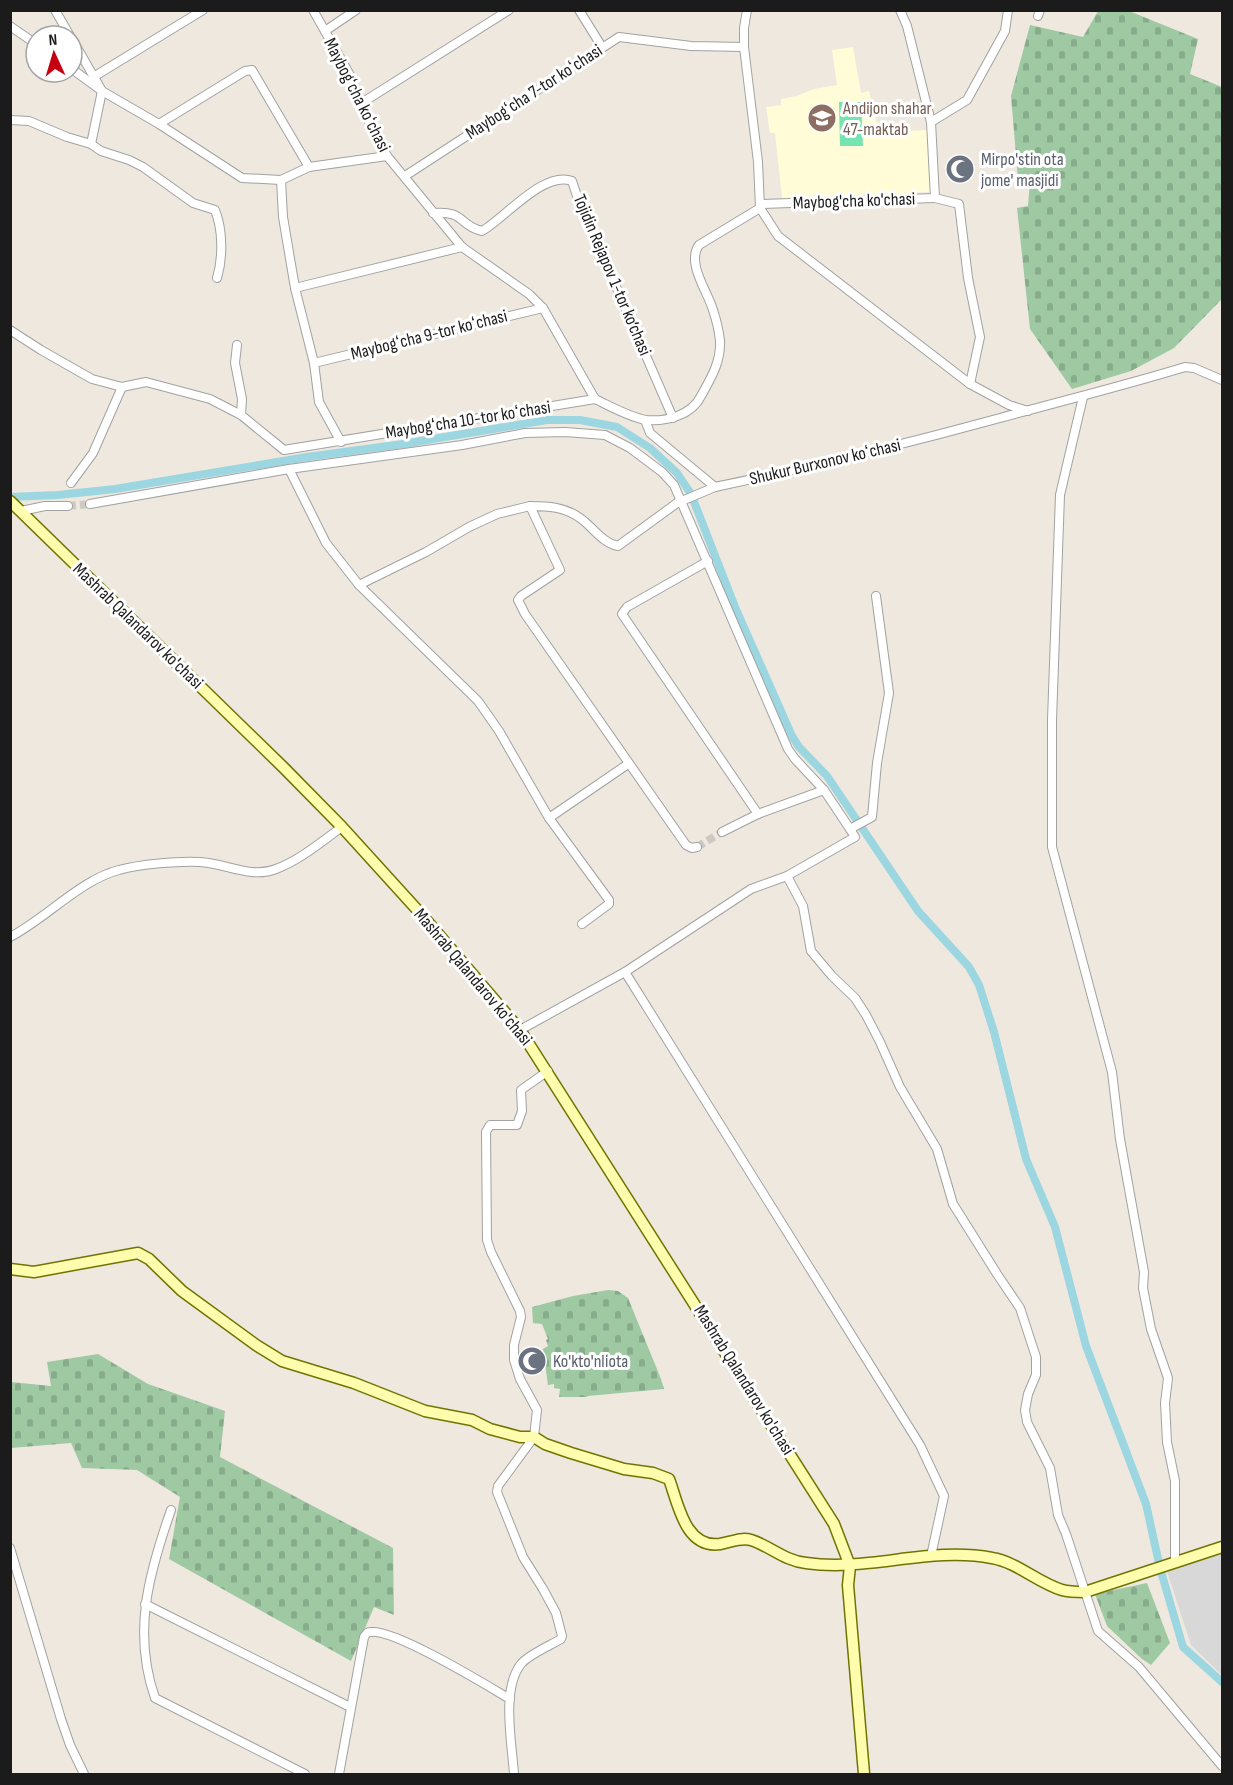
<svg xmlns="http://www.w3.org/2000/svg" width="1233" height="1785" font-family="'Sofia Sans Condensed',sans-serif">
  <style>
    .residential { fill: #d9d8d8 }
    .education { fill: #fffcd7 }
    .cemetery { fill: url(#cemetery-stones) }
    .pitch { fill: #76e4b1 }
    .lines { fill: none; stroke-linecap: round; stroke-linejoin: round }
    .canal { stroke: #9cd6e0; stroke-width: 8 }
    .street-tunnel { stroke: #cec9c2; stroke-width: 8; stroke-dasharray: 8 4; stroke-linecap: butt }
    .street-casing { stroke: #a2a2a2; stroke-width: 10 }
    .secondary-casing { stroke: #717400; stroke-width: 13 }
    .street { stroke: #fff; stroke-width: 8 }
    .secondary { stroke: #fefcad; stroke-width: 10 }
    .labels { text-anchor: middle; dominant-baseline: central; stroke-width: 6; stroke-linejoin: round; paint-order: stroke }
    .street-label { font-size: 18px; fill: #1b1b1b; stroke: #fff }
    .education-label { font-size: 18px; fill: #785e54; stroke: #fff; text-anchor: start }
    .worship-label { font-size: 18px; fill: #5b616d; stroke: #fff; text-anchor: start }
  </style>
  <defs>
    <pattern id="cemetery-stones" width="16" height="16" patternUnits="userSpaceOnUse" patternTransform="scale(1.5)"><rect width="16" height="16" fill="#9fc9a2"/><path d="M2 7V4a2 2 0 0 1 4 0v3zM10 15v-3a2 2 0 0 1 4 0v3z" fill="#88ac8b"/></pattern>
  </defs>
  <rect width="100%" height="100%" fill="#eee8df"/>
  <path class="residential" d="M1222 1543V1675L1191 1645 1164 1562Z"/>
  <path class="education" d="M853 47 861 93 869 91 879 132 928 130 931 192 782 198 775 133H770L766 107 781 105V99L797 96 814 89 837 85 832 50Z"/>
  <g class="cemetery">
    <path d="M1098 11H1129L1198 39 1190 74 1222 87V299L1174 348 1131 371 1072 389 1030 329 1017 208 1028 206 1030 181 1018 179 1011 96 1030 25 1083 37Z"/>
    <path d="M608 1290 618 1291 628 1298 661 1379 664 1389 588 1396 587 1397H559L560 1389 554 1388V1384L548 1385 543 1349 548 1346 546 1340 548 1339 542 1324 533 1323 532 1307 573 1296Z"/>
    <path d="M98 1354 148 1384 225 1411 220 1457 393 1548 394 1615 374 1607 351 1661 169 1559 180 1497 137 1470 82 1468 71 1443 11 1448V1382L51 1386 47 1362Z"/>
    <path d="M1147 1583 1170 1643 1151 1665 1142 1659 1107 1626 1095 1594Z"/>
  </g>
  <path class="pitch" d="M839 102H861L863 146H840Z"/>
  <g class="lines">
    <path class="canal" d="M10 497 58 495 115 489 307 457 403 444 547 420H580L617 427 650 448 677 473 691 494 735 607 792 736 799 747 827 776 918 911 969 967 979 985 994 1032 1026 1159 1055 1227 1086 1346 1146 1504 1160 1568 1183 1647 1222 1682"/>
    <g class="street-tunnel">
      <path d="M68 506 90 504"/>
      <path d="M697 847 722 832"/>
    </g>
    <g class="street-casing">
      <g id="street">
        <path d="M55 10 70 36"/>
        <path d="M313 10 351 77 360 104 387 156 462 247 529 294 543 308 595 399"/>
        <path d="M579 10 602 47"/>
        <path d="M747 10 744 28V47L758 162 760 208 778 236 970 384 1009 405 1028 411"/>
        <path d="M1038 16 1040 10"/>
        <path d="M10 26 36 44"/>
        <path d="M325 31 356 10"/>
        <path d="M72 69 102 91 159 124 242 178 281 180 309 167 387 156"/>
        <path d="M95 76 203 10"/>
        <path d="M360 104 509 10"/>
        <path d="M10 120 29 121 67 137 91 144 102 91 72 39"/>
        <path d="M931 122 967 100 1005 31 1008 10"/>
        <path d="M159 124 245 71 252 70 309 167"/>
        <path d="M91 144 101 151 129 160 143 167 193 203 215 210C223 230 223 258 217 278"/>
        <path d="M405 176 619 37 691 46 744 47"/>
        <path d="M281 180 283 217 295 288 314 363 319 402 341 442"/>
        <path d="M935 198 959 204 968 278 980 337 970 384"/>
        <path d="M760 204 935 198 931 122 907 26 900 10"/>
        <path d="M433 213C465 210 459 226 482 231 505 218 544 170 572 181L578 199 673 418"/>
        <path d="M295 288 462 247"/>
        <path d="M10 330 41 350 92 379 122 387 146 382 210 399 241 415 284 450 595 399"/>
        <path d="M237 345 235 363 242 399 241 415"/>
        <path d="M314 363 543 308"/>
        <path d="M1083 397 1060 495 1052 720V847L1112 1072 1120 1139 1144 1272 1143 1288 1151 1329 1168 1378 1165 1403 1167 1442 1175 1481V1562"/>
        <path d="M595 399C610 406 629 417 646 420 666 422 692 415 701 396 711 378 721 362 720 341 719 331 716 319 713 310 708 292 686 263 699 245L760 208"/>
        <path d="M645 420 650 433 715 487C811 467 905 444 1000 418 1061 401 1123 386 1185 367L1194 368 1222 380"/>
        <path d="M289 469 326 543 359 585 478 701 499 731 549 818 609 900V904L582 924"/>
        <path d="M71 483 93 453 122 387"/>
        <path d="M90 504 289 469 462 445 525 433 565 432 605 435 630 448 662 472 674 485 788 749 795 759 824 790 850 829 872 817 877 763 889 693 876 596"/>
        <path d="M21 511 45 506H68"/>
        <path d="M708 561 627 607 622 614 758 814"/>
        <path d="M359 585 426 552 469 527 497 514 530 506"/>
        <path d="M549 818 628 764"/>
        <path d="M722 832 758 814 824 790"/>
        <path d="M697 847 692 848 686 845 525 614 518 600 521 596 560 570 530 506C548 506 565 507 580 518 592 526 602 543 618 546L677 503 715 487"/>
        <path d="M787 876 803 906 811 951 832 976 855 998 866 1015 880 1042 900 1087 937 1149 953 1204 997 1274 1020 1308 1036 1357V1375L1028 1394 1025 1410 1027 1422 1050 1468 1058 1515 1066 1534 1098 1631 1139 1667 1222 1766"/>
        <path d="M10 937C45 919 82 879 119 870 140 864 178 861 200 862 225 863 251 879 276 869 300 860 321 842 342 827"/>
        <path d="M625 972 920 1445 944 1496 931 1556"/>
        <path d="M520 1030 625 972 751 889 787 876 855 837 850 829"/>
        <path d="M171 1510C149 1573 132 1632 155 1698L305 1774"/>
        <path d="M10 1548 61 1719 70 1745 84 1774"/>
        <path d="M145 1604 350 1707"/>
        <path d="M339 1774 364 1637C367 1633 367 1632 371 1632 395 1629 486 1685 510 1699"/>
        <path d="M514 1774C512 1744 501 1689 521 1664 528 1655 551 1645 561 1639L562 1636 556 1613 543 1589 523 1557 497 1492 498 1486 534 1437 537 1410 520 1379 514 1360V1345L521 1317 520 1311 491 1252 487 1240 486 1132 490 1125H517L522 1111 521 1090 548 1071"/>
      </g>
    </g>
    <g class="secondary-casing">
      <g id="secondary">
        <path d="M10 501 284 768 342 827 421 914 520 1030 834 1524 850 1566 848 1585 864 1774"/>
        <path d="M10 1269 34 1272 138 1253 149 1259 182 1291 256 1345 282 1361 354 1383 425 1411 472 1420 490 1429 520 1437H534L545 1444 571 1453 624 1469 653 1473 669 1479C678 1503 685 1549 720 1544 731 1542 741 1537 751 1540 770 1546 785 1561 806 1563 868 1572 930 1546 992 1558 1017 1562 1038 1583 1062 1590 1069 1592 1078 1592 1085 1592L1222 1547"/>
      </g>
    </g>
    <use href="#street" class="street"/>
    <use href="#secondary" class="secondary"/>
  </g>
  <defs>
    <g id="school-disc" transform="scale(1.5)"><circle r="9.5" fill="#8d6e63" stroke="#fff"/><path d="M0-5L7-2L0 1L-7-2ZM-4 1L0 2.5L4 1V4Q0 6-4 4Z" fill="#fff"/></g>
    <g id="mosque-disc" transform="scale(1.5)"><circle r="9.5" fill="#6b7280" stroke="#fff"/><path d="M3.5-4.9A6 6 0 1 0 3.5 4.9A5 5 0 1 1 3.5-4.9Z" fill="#fff"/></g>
  </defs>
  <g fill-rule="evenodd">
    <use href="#school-disc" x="822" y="118"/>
    <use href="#mosque-disc" x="960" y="169"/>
    <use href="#mosque-disc" x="532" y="1361"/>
  </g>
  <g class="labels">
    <g class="street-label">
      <text transform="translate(534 92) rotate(-33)">Maybogʻcha 7-tor koʻchasi</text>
      <text transform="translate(357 95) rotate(63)">Maybogʻcha koʻchasi</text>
      <text transform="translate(854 201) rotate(-2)">Maybog'cha ko'chasi</text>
      <text transform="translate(612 275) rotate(67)">Tojidin Rejapov 1-tor ko‘chasi</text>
      <text transform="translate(429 335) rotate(-14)">Maybogʻcha 9-tor koʻchasi</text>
      <text transform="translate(468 420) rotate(-9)">Maybogʻcha 10-tor koʻchasi</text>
      <text transform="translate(825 462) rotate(-13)">Shukur Burxonov koʻchasi</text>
      <text transform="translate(138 626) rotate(44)">Mashrab Qalandarov ko'chasi</text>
      <text transform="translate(473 977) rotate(50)">Mashrab Qalandarov ko'chasi</text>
      <text transform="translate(744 1380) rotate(58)">Mashrab Qalandarov ko'chasi</text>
    </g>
    <g class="education-label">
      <text x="843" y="108">Andijon shahar<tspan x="843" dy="21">47-maktab</tspan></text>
    </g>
    <g class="worship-label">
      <text x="981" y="159">Mirpo'stin ota<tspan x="981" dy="21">jome' masjidi</tspan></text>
      <text x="553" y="1361">Ko'kto'nliota</text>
    </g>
  </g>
  <rect width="1233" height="1785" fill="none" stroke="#1b1b1b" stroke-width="24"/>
  <g transform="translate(54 54) rotate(356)"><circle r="28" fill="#ffffff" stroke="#a4a4a4" stroke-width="1.5"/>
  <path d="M0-4.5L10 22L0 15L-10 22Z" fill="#c60010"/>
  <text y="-9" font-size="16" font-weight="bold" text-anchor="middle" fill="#1b1b1b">N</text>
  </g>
</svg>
